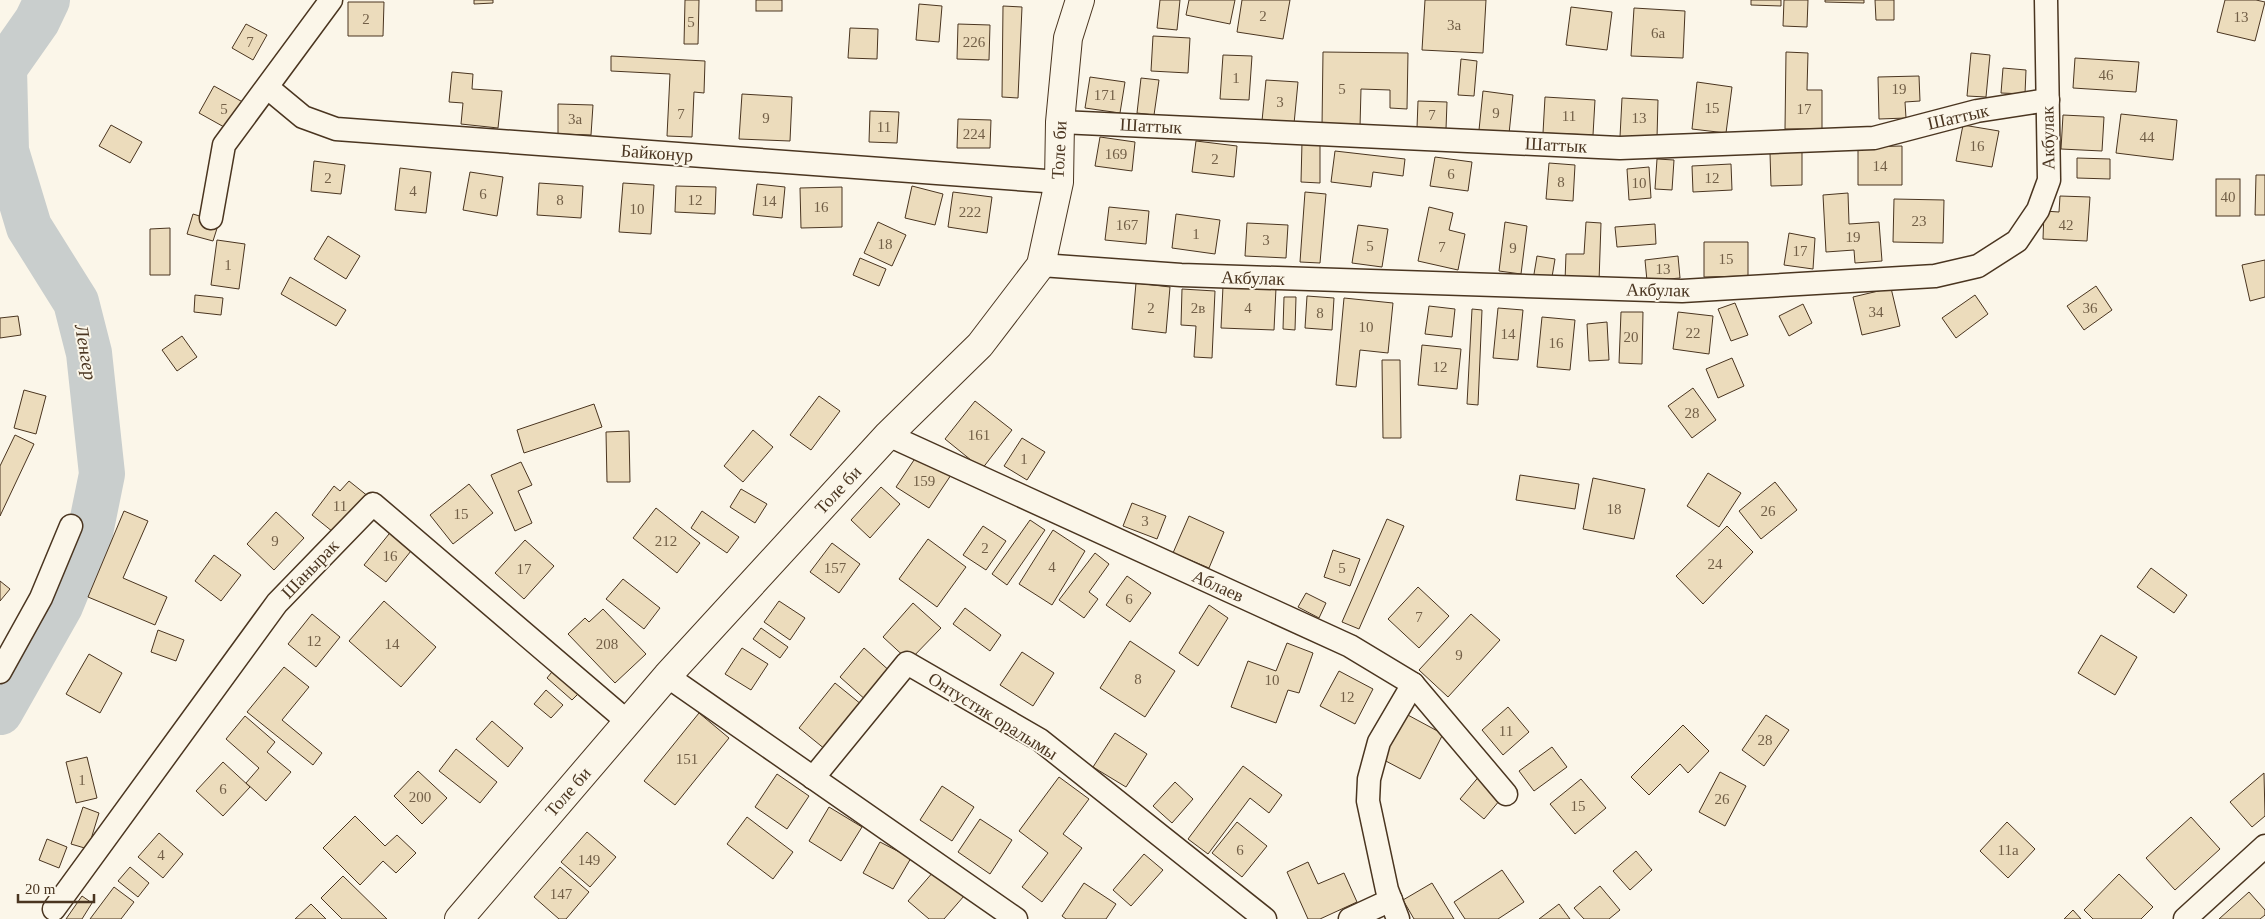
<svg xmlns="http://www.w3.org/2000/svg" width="2265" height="919" font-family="Georgia,serif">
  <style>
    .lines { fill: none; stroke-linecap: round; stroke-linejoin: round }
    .river { stroke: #c9cecd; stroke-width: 46 }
    .building { fill: #ecdcbc; stroke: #4a3520 }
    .minor-casing { stroke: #4a3520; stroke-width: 25 }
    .secondary-casing { stroke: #4a3520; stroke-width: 30 }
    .minor { stroke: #fbf6e9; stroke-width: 22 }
    .secondary { stroke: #fbf6e9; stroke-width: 28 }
    .labels { text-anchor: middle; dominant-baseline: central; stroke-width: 4; stroke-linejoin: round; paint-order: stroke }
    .number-label { font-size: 15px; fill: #725f47 }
    .street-label { font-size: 18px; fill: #4a3520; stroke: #fbf6e9 }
    .water-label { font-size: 19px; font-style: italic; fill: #4a3520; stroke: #fbf6e9 }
  </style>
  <rect width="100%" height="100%" fill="#fbf6e9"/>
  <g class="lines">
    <path class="river" d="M0 712 60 606 90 533 102 474 89 353 76 302 29 227 6 151 4 68 37 21 47 0"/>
  </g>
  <g class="building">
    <path d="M474 0H493V3L474 4Z"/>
    <path d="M685 0H699L698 44H684Z"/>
    <rect x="756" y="0" width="26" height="11"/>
    <path d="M1160 0H1180L1177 30 1157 28Z"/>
    <path d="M1189 0H1235L1230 24 1186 15Z"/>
    <path d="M1242 0H1290L1283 39 1237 32Z"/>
    <path d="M1425 0H1486L1483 53 1422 50Z"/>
    <path d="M1751 0H1781V6L1751 5Z"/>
    <path d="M1784 0H1808L1807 27 1783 26Z"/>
    <path d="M1825 0H1864V3L1825 2Z"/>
    <path d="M1875 0H1894V20H1876Z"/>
    <path d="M2225 0H2256L2265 2 2255 41 2217 32Z"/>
    <path d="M348 2H384L383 36H348Z"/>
    <path d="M919 4 942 6 939 42 916 40Z"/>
    <path d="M1003 6 1022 7 1018 98 1002 97Z"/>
    <path d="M1571 7 1612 12 1607 50 1566 45Z"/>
    <path d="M1634 8 1685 11 1683 58 1631 56Z"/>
    <path d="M246 24 267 35 253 60 232 48Z"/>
    <path d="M958 24 990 25 989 60 957 59Z"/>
    <path d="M850 28 878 29 877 59 848 58Z"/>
    <path d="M1153 36 1190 38 1188 73 1151 71Z"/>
    <path d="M1323 52 1408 53 1407 109 1390 108V90L1361 89 1360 127 1322 126Z"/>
    <path d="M1786 52 1808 53 1807 90H1822V129H1785Z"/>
    <path d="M1971 53 1990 55 1986 97 1967 96Z"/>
    <path d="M1223 55 1252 56 1249 100 1220 99Z"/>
    <path d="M611 56 705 61 704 93 694 92 692 137 667 136 670 74 611 71Z"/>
    <path d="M2075 58 2139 62 2136 92 2073 88Z"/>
    <path d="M1461 59 1477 61 1474 96 1458 95Z"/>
    <path d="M2003 68 2026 70 2025 94 2001 93Z"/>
    <path d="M452 72 473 74 472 89 502 91 498 128 461 124 463 103 449 102Z"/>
    <path d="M1919 76 1920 101 1905 102 1906 118 1879 119 1878 77Z"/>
    <path d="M1090 77 1125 82 1120 113 1085 108Z"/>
    <path d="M1141 78 1159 80 1154 115 1137 113Z"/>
    <path d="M1266 80 1298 82 1294 124 1262 121Z"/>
    <path d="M1697 82 1732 87 1726 133 1692 129Z"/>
    <path d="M214 86 248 105 233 132 199 113Z"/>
    <path d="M1483 91 1513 95 1509 134 1479 130Z"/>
    <path d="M742 94 792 97 790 141 739 139Z"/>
    <path d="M1545 97 1595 100 1593 135 1543 133Z"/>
    <path d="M1622 98 1658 100 1657 138 1620 137Z"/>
    <path d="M1418 101 1447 102 1446 129 1417 128Z"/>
    <path d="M558 104 593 105 591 135 558 134Z"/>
    <path d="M870 111 899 112 897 143 869 142Z"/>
    <path d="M2121 114 2177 120 2173 160 2116 153Z"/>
    <path d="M2063 115 2104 117 2102 151 2061 149Z"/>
    <path d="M958 119 991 120 990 148H957Z"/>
    <path d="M111 125 142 142 130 163 99 146Z"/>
    <path d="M1963 125 1999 131 1992 167 1956 161Z"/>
    <path d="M1100 137 1135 142 1132 171 1095 166Z"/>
    <path d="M1196 141 1237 146 1234 177 1192 172Z"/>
    <path d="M1302 142 1320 143V183L1301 182Z"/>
    <path d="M1902 146V185H1858V147Z"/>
    <path d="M1335 151 1405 159 1403 176 1373 172 1371 187 1331 182Z"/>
    <path d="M1802 152V185L1771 186 1770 153Z"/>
    <path d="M1435 157 1472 162 1468 191 1430 186Z"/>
    <path d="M2077 158 2110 159V179L2077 178Z"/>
    <path d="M1657 159 1674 160 1672 190 1655 189Z"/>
    <path d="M314 161 345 165 341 194 311 191Z"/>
    <path d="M1549 163 1575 165 1573 201 1546 199Z"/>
    <path d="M1731 164 1732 190 1693 192 1692 166Z"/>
    <path d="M1649 167 1651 198 1629 200 1627 169Z"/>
    <path d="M400 168 431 172 426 213 395 210Z"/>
    <path d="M470 172 503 177 497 216 463 210Z"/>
    <path d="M2256 175H2265V215H2255Z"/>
    <rect x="2216" y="179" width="24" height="37"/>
    <path d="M539 183 583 186 581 218 537 215Z"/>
    <path d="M623 183 654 185 651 234 619 232Z"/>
    <path d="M757 184 785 187 782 218 753 215Z"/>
    <path d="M676 186 716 187 715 214 675 212Z"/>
    <path d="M912 186 943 194 935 225 905 218Z"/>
    <path d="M842 187V227L801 228 800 188Z"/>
    <path d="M953 192 992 197 987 233 948 227Z"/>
    <path d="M1305 192 1326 194 1320 263 1300 262Z"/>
    <path d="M1848 193 1849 224 1879 222 1882 261 1855 263 1854 250 1826 252 1823 195Z"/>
    <path d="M2060 196 2090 197 2087 241 2043 239 2044 211 2059 212Z"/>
    <path d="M1894 199 1944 200 1943 243 1893 242Z"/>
    <path d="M1109 207 1149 211 1146 244 1105 240Z"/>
    <path d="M1429 207 1453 213 1449 230 1465 234 1458 270 1418 261Z"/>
    <path d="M193 214 219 222 213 241 187 234Z"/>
    <path d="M1176 214 1220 220 1215 254 1172 248Z"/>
    <path d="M878 222 906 235 892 266 864 253Z"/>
    <path d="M1505 222 1527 226 1521 274 1499 271Z"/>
    <path d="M1586 222 1601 223 1599 282 1565 281 1566 254H1584Z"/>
    <path d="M1247 223 1288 225 1286 258 1245 256Z"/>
    <path d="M1655 224 1656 244 1617 247 1615 227Z"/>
    <path d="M1358 225 1388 229 1382 267 1352 263Z"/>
    <path d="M170 228V275H150V229Z"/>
    <path d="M1789 233 1815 238 1813 269 1784 265Z"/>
    <path d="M328 236 360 256 346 279 314 259Z"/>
    <path d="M217 240 245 244 239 289 211 285Z"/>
    <path d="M1704 242H1748V276L1704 277Z"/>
    <path d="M1537 256 1555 259 1551 283 1533 280Z"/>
    <path d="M1678 256 1680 278 1647 281 1645 260Z"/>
    <path d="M860 258 886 269 879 286 853 275Z"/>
    <path d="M2265 260V297L2250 301 2242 265Z"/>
    <path d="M290 277 346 310 336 326 281 294Z"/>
    <path d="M1136 283 1170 287 1166 333 1132 329Z"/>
    <path d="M1223 286 1276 288 1274 330 1221 328Z"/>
    <path d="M2096 286 2112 310 2084 330 2067 306Z"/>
    <path d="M1891 288 1900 326 1862 335 1853 297Z"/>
    <path d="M1182 289 1215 291 1212 358 1194 357 1196 326 1181 325Z"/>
    <path d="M195 295 223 298 221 315 194 312Z"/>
    <path d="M1975 295 1988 314 1956 338 1942 318Z"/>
    <path d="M1307 296 1334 298 1332 330 1305 328Z"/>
    <path d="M1284 297H1296L1295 330 1283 329Z"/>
    <path d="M1344 298 1393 303 1388 353 1360 350 1356 387 1336 385Z"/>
    <path d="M1735 303 1748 335 1731 341 1718 309Z"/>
    <path d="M1803 304 1812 323 1789 336 1779 316Z"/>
    <path d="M1429 306 1455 309 1452 337 1425 334Z"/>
    <path d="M1498 308 1523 310 1518 360 1493 358Z"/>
    <path d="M1472 309 1482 310 1478 405 1467 404Z"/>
    <path d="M1621 312H1643L1642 364 1619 363Z"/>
    <path d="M1678 312 1713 316 1709 354 1673 349Z"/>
    <path d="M18 316 21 335 0 338V318Z"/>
    <path d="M1542 317 1575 320 1570 370 1537 367Z"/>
    <path d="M1607 322 1609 360 1589 361 1587 324Z"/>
    <path d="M182 336 197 357 177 371 162 350Z"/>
    <path d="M1422 345 1461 349 1457 389 1418 385Z"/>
    <path d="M1732 358 1744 386 1718 398 1706 369Z"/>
    <path d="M1382 360H1400L1401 438H1383Z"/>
    <path d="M1693 388 1716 420 1692 438 1668 406Z"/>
    <path d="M24 390 46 396 36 434 14 428Z"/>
    <path d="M819 396 840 411 811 450 790 435Z"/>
    <path d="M975 401 1012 430 982 469 945 439Z"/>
    <path d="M594 404 602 427 524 453 517 430Z"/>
    <path d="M753 430 773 447 743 482 724 466Z"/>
    <path d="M629 431 630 482H607L606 432Z"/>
    <path d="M15 435 34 444 0 516V466Z"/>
    <path d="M1022 438 1045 452 1027 480 1004 466Z"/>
    <path d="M918 454 951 475 929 508 896 487Z"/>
    <path d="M521 462 532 485 518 491 532 523 515 531 491 475Z"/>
    <path d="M1708 473 1741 493 1719 527 1687 506Z"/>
    <path d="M1520 475 1579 484 1575 509 1516 500Z"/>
    <path d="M1593 478 1645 489 1634 539 1583 529Z"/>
    <path d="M349 481 369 497 338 536 312 515 334 486 340 491Z"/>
    <path d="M1775 482 1797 510 1761 539 1739 511Z"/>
    <path d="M469 484 493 513 453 544 430 515Z"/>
    <path d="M881 487 900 504 870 538 851 520Z"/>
    <path d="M741 489 767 504 755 523 730 507Z"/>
    <path d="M1132 503 1166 516 1157 539 1123 526Z"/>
    <path d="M656 508 700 543 677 573 633 538Z"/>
    <path d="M124 511 148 521 123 578 167 597 155 625 88 597Z"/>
    <path d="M702 511 739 537 727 553 691 528Z"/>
    <path d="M276 512 304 538 274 570 247 544Z"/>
    <path d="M1189 516 1224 532 1209 568 1173 553Z"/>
    <path d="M1387 519 1404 526 1359 629 1342 622Z"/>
    <path d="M1030 520 1045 530 1007 585 992 574Z"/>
    <path d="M983 526 1006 541 986 570 963 555Z"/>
    <path d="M1727 526 1753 552 1703 604 1676 576Z"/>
    <path d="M393 529 415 546 386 582 364 565Z"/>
    <path d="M1053 530 1085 551 1052 605 1019 584Z"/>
    <path d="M928 539 966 567 937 607 899 579Z"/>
    <path d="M525 540 554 566 524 599 495 573Z"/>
    <path d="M832 543 860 564 839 593 810 572Z"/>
    <path d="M1333 550 1360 559 1350 586 1324 577Z"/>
    <path d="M1095 553 1109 564 1089 592 1098 599 1084 618 1059 600Z"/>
    <path d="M214 555 241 575 221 601 195 581Z"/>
    <path d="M2151 568 2187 595 2174 613 2137 587Z"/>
    <path d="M1127 576 1151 593 1130 622 1106 605Z"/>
    <path d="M623 579 660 608 644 629 606 599Z"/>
    <path d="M0 581 10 589 0 601Z"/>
    <path d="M1418 587 1449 616 1419 648 1388 619Z"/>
    <path d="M1306 593 1326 603 1319 618 1298 607Z"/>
    <path d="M384 601 436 647 401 687 349 641Z"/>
    <path d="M779 601 805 618 790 640 764 622Z"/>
    <path d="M913 603 941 628 909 661 883 637Z"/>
    <path d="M1209 605 1228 618 1198 666 1179 653Z"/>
    <path d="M965 608 1001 635 990 651 953 624Z"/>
    <path d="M603 609 646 654 615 683 568 634 585 618 589 622Z"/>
    <path d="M312 614 340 637 316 667 288 644Z"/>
    <path d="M1471 614 1500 640 1448 697 1419 670Z"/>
    <path d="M761 628 788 647 780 658 753 639Z"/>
    <path d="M158 630 184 640 176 661 151 652Z"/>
    <path d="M2101 635 2137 657 2115 695 2078 673Z"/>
    <path d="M1130 641 1175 671 1145 717 1100 688Z"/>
    <path d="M1287 643 1313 653 1299 693 1288 690 1276 723 1231 707 1248 661 1276 671Z"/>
    <path d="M742 648 768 664 751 690 725 674Z"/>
    <path d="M864 648 892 673 867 701 840 677Z"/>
    <path d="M1022 652 1054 673 1033 706 1000 685Z"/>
    <path d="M89 654 122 673 100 713 66 694Z"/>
    <path d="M284 667 309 687 282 720 322 753 313 765 247 712Z"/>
    <path d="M556 667 582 690 572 700 547 678Z"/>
    <path d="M1339 671 1373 689 1355 724 1320 706Z"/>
    <path d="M835 683 867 709 831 754 799 728Z"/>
    <path d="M546 690 563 705 551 718 534 704Z"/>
    <path d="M1508 707 1529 732 1503 755 1482 730Z"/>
    <path d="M699 713 729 738 675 805 644 781Z"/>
    <path d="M1406 714 1443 734 1420 779 1382 759Z"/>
    <path d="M1766 715 1789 730 1764 766 1742 750Z"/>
    <path d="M245 716 275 742 267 752 291 772 266 801 246 783 259 768 226 739Z"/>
    <path d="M492 721 523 748 508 767 476 739Z"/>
    <path d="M1683 725 1709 751 1688 773 1680 764 1649 795 1631 777Z"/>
    <path d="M1115 733 1147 754 1126 787 1093 767Z"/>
    <path d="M1552 747 1567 767 1534 791 1519 771Z"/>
    <path d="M456 749 497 782 480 803 439 771Z"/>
    <path d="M87 757 97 798 76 803 66 762Z"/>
    <path d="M223 762 250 787 223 816 196 791Z"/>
    <path d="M1243 766 1282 795 1269 813 1250 798 1208 854 1188 839Z"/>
    <path d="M418 771 447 798 422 824 394 796Z"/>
    <path d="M1720 772 1746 786 1725 826 1699 812Z"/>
    <path d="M2264 773 2265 816 2252 827 2230 802Z"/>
    <path d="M777 774 809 796 787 829 755 807Z"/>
    <path d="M1481 774 1505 794 1484 819 1460 799Z"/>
    <path d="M1059 777 1089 799 1063 834 1082 848 1042 902 1022 887 1048 853 1019 831Z"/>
    <path d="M1581 779 1606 808 1575 834 1550 804Z"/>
    <path d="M1175 782 1193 799 1172 823 1153 806Z"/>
    <path d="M942 786 974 807 952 841 920 820Z"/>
    <path d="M83 807 99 813 88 849 71 844Z"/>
    <path d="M829 807 862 827 841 861 809 841Z"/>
    <path d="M355 816 385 846 397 835 416 853 396 873 383 861 360 885 323 848Z"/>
    <path d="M747 817 793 852 773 879 727 844Z"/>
    <path d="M2191 817 2220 849 2175 890 2146 858Z"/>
    <path d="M980 819 1012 840 990 874 958 852Z"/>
    <path d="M1237 822 1267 846 1242 877 1212 853Z"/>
    <path d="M2007 822 2035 849 2008 878 1980 851Z"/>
    <path d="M587 832 616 857 590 887 561 862Z"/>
    <path d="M159 833 183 854 163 878 138 857Z"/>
    <path d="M47 839 67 847 59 868 39 860Z"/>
    <path d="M880 842 911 858 893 889 863 873Z"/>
    <path d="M1636 851 1652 870 1630 890 1613 871Z"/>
    <path d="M1144 854 1163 870 1131 906 1113 890Z"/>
    <path d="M1308 862 1318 884 1344 873 1357 902 1320 919H1308L1287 872Z"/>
    <path d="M130 867 149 883 138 897 118 881Z"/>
    <path d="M560 867 589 892 566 919H559L534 897Z"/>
    <path d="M1502 870 1524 902 1498 919H1465L1454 902Z"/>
    <path d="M934 871 964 896 944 919H929L908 901Z"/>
    <path d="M2119 874 2153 907 2141 919H2093L2084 910Z"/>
    <path d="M343 876 387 919H342L321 898Z"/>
    <path d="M1084 883 1116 904 1106 919H1066L1062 916Z"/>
    <path d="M1432 883 1454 919H1414L1403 900Z"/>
    <path d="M1600 886 1620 910 1609 919H1584L1574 908Z"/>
    <path d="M114 887 134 902 121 919H90Z"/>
    <path d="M2249 892 2265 910V915L2260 919H2219Z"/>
    <path d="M82 896 92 903 82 919H66Z"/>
    <path d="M311 904 326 919H295Z"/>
    <path d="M1559 904 1570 919H1539Z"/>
    <path d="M2073 910 2081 919H2064Z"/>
  </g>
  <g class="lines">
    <g class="minor-casing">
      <g id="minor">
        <path d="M268 88 303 117 336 129 1059 182"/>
        <path d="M1060 122 1620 148 1874 138 1977 111 2048 100"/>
        <path d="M211 218 224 145 331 0"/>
        <path d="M1041 265 1181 275 1682 291 1935 276 1978 266 2017 241 2038 210 2049 180 2046 0"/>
        <path d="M888 435 1350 646 1413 684 1506 794"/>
        <path d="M0 672 41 598 71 526"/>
        <path d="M667 676 1016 919"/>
        <path d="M813 778 907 663 1040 740 1265 919"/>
        <path d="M54 909 277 603 373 504 628 722"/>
        <path d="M1350 919 1391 900"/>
        <path d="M1398 919 1387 890 1368 801 1369 779 1379 742 1413 684"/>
        <path d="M2185 919 2265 846"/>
      </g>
    </g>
    <g class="secondary-casing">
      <path id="secondary" d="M459 919 667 676 888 435 980 345 1041 265 1059 182 1060 122 1068 38 1080 0"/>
    </g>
    <use href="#minor" class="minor"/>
    <use href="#secondary" class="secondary"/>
  </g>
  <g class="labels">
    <g class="number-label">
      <text x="1263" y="16">2</text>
      <text x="2241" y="17">13</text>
      <text x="366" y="19">2</text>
      <text x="691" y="22">5</text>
      <text x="1454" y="25">3а</text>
      <text x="1658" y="33">6а</text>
      <text x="250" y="42">7</text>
      <text x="974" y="42">226</text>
      <text x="2106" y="75">46</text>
      <text x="1236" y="78">1</text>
      <text x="1342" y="89">5</text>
      <text x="1899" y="89">19</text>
      <text x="1105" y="95">171</text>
      <text x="1280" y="102">3</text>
      <text x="1712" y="108">15</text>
      <text x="224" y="109">5</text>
      <text x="1804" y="109">17</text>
      <text x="1496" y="113">9</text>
      <text x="681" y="114">7</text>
      <text x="1432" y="115">7</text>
      <text x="1569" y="116">11</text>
      <text x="766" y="118">9</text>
      <text x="1639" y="118">13</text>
      <text x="575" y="119">3а</text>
      <text x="884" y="127">11</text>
      <text x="974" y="134">224</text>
      <text x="2147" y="137">44</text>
      <text x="1977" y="146">16</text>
      <text x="1116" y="154">169</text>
      <text x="1215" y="159">2</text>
      <text x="1880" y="166">14</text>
      <text x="1451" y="174">6</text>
      <text x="328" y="178">2</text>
      <text x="1712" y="178">12</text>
      <text x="1561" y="182">8</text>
      <text x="1639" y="183">10</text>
      <text x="413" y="191">4</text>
      <text x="483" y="194">6</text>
      <text x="2228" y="197">40</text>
      <text x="560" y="200">8</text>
      <text x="695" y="200">12</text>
      <text x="769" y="201">14</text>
      <text x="821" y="207">16</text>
      <text x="637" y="209">10</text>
      <text x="970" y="212">222</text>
      <text x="1919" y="221">23</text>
      <text x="1127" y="225">167</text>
      <text x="2066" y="225">42</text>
      <text x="1196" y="234">1</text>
      <text x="1853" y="237">19</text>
      <text x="1266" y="240">3</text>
      <text x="885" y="244">18</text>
      <text x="1370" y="246">5</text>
      <text x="1442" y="247">7</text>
      <text x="1513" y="248">9</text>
      <text x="1800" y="251">17</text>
      <text x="1726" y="259">15</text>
      <text x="228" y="265">1</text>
      <text x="1663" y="269">13</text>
      <text x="1151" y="308">2</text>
      <text x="1198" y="308">2в</text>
      <text x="1248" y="308">4</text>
      <text x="2090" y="308">36</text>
      <text x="1876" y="312">34</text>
      <text x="1320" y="313">8</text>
      <text x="1366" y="327">10</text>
      <text x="1693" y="333">22</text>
      <text x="1508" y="334">14</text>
      <text x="1631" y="337">20</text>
      <text x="1556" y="343">16</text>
      <text x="1440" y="367">12</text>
      <text x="1692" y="413">28</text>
      <text x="979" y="435">161</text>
      <text x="1024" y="459">1</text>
      <text x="924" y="481">159</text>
      <text x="340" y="506">11</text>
      <text x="1614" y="509">18</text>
      <text x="1768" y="511">26</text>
      <text x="461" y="514">15</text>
      <text x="1145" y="521">3</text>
      <text x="275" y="541">9</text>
      <text x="666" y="541">212</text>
      <text x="985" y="548">2</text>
      <text x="390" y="556">16</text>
      <text x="1715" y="564">24</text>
      <text x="1052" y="567">4</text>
      <text x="835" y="568">157</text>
      <text x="1342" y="568">5</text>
      <text x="524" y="569">17</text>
      <text x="1129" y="599">6</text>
      <text x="1419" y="617">7</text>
      <text x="314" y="641">12</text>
      <text x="392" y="644">14</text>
      <text x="607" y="644">208</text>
      <text x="1459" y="655">9</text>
      <text x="1138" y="679">8</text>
      <text x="1272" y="680">10</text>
      <text x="1347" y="697">12</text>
      <text x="1506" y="731">11</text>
      <text x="1765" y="740">28</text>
      <text x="687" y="759">151</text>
      <text x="82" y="780">1</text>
      <text x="223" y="789">6</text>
      <text x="420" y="797">200</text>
      <text x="1722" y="799">26</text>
      <text x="1578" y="806">15</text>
      <text x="1240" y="850">6</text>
      <text x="2008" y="850">11а</text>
      <text x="161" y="855">4</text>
      <text x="589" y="860">149</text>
      <text x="561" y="894">147</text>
    </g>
    <g class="street-label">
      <text transform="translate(1958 117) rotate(-13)">Шаттык</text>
      <text transform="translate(1151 126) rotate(3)">Шаттык</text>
      <text transform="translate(2048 138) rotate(-91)">Акбулак</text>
      <text transform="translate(1556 145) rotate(3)">Шаттык</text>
      <text transform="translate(1059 150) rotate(-87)">Толе би</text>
      <text transform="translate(657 153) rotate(4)">Байконур</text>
      <text transform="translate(1253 278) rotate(2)">Акбулак</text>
      <text transform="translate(1658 290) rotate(1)">Акбулак</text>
      <text transform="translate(838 490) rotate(-47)">Толе би</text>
      <text transform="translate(310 569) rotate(-46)">Шанырак</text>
      <text transform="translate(1218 586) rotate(24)">Аблаев</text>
      <text transform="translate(993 716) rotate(32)">Онтустик оралымы</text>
      <text transform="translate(568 792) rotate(-49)">Толе би</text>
    </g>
    <g class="water-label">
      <text transform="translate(86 352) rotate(80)">Ленгер</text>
    </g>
  </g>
  <path d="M18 894v8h76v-8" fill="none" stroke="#4a3520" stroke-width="2.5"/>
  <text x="25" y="894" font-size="15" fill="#4a3520" stroke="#fbf6e9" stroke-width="4" paint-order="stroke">20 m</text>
</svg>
